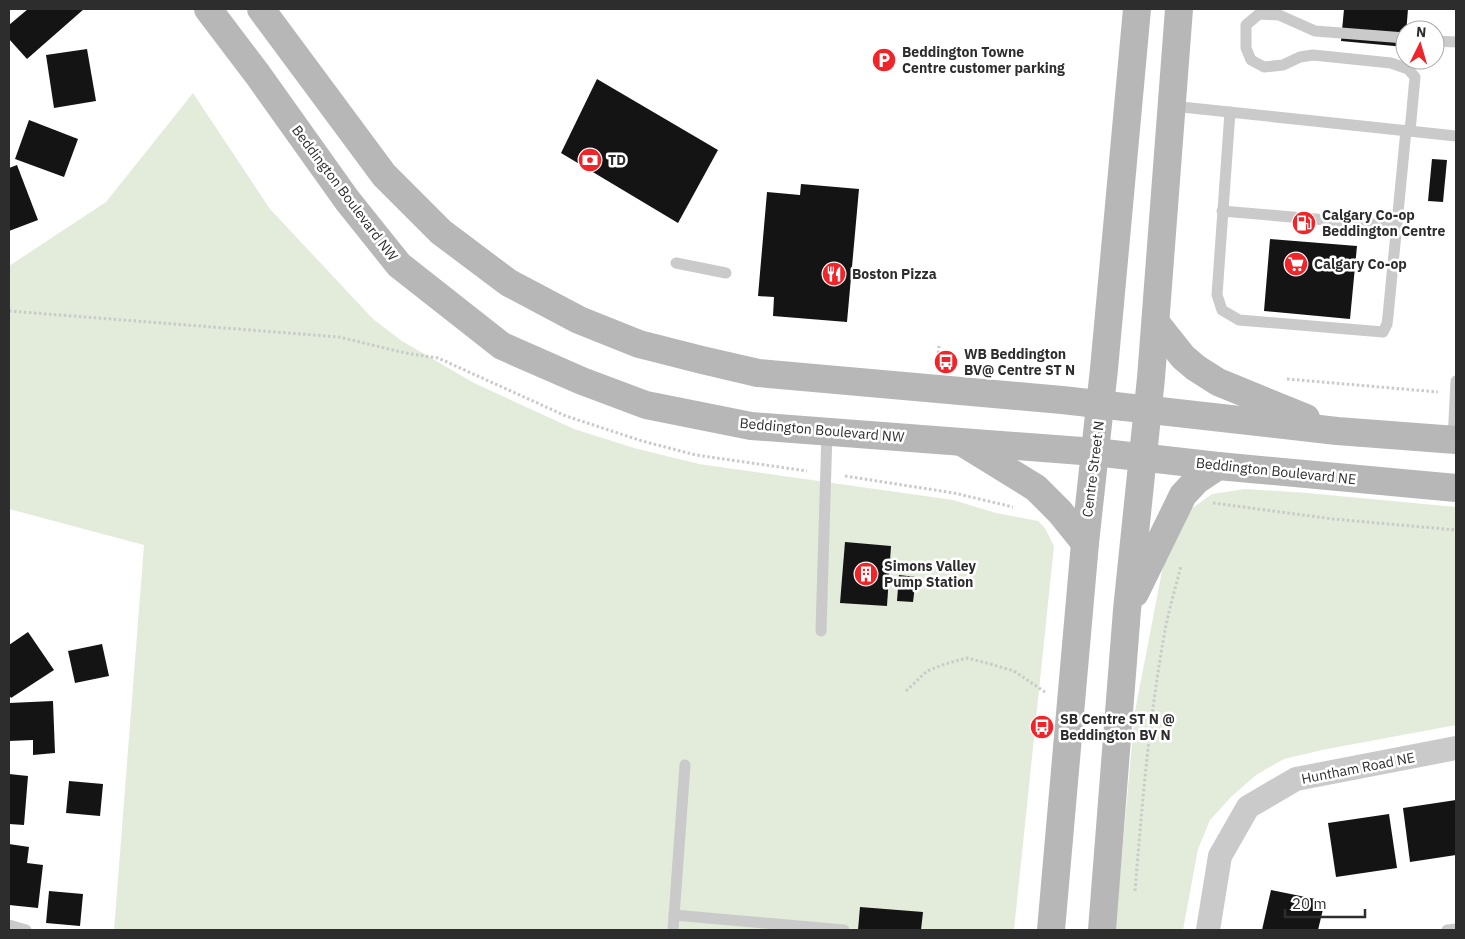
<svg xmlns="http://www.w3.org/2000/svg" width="1465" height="939" font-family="'IBM Plex Sans',sans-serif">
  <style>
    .green { fill: #e3ecda }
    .building { fill: #141414 }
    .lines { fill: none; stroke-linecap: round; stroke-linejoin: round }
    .path { stroke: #cacaca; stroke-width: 3; stroke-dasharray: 2.5 2.5; stroke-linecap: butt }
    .lane { stroke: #cacaca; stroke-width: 11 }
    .street { stroke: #cacaca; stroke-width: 24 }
    .secondary { stroke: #b7b7b7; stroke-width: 28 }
    .labels { text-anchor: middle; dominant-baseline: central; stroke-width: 5; stroke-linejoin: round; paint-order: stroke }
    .poi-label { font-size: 14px; font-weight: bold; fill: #2d2d2d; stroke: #fff; text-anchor: start }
    .street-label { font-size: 14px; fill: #2d2d2d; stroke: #fff }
  </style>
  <rect width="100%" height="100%" fill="#fff"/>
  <g class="green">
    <path d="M193 93 270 209 373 319 402 341 474 383 574 429 634 448 699 464 953 500 996 513 1038 521 1045 528 1054 546 1014 930H114L144 545 9 509V266L106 202Z"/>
    <path d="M1245 489 1307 493 1456 507V725L1322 750 1284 759 1256 775 1231 797 1210 820 1198 849 1183 930H1115L1135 711 1163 566 1191 509 1212 494Z"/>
  </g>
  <g class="building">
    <path d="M28 9H84L27 59 9 39V25Z"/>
    <path d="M1344 9H1408L1405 47 1341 41Z"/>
    <path d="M87 49 96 101 54 108 46 55Z"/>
    <path d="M597 79 718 150 678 223 561 153Z"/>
    <path d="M29 120 78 139 64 177 15 159Z"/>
    <path d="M1432 159 1447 160 1443 202 1428 201Z"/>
    <path d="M17 165 38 220 9 231V168Z"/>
    <path d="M801 184 859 189 847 322 773 316 774 297 758 296 767 192 800 195Z"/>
    <path d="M1270 239 1357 246 1350 319 1264 311Z"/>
    <path d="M845 542 891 546 887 606 840 603Z"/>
    <path d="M899 575 916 577 913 602 897 601Z"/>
    <path d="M28 632 54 670 11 698 9 695V645Z"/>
    <path d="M102 644 109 676 75 683 68 651Z"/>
    <path d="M53 701 55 753 33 755V740L9 741V703Z"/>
    <path d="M9 774 28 776 24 825 9 824Z"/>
    <path d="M69 781 103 784 100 816 66 813Z"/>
    <path d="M1456 800V855L1410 862 1403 808Z"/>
    <path d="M1389 814 1397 868 1336 877 1328 823Z"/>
    <path d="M9 844 29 847 27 863 43 865 38 908 9 905Z"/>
    <path d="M1271 890 1325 901 1318 930H1262Z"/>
    <path d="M49 891 83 894 80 926 46 923Z"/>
    <path d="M860 907 923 912 921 930H858Z"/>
  </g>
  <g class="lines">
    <g class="path">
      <path d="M9 311 339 337 405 353 438 358 566 416 642 441 696 455 807 471"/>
      <path d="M937 363 939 346"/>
      <path d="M1287 379 1438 392"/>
      <path d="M845 476 954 493 1013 507"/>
      <path d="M1213 503 1333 519 1456 530"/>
      <path d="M906 691 927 671 945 664 967 658 990 664 1014 671 1045 692"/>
      <path d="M1135 891C1142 805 1149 721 1164 636 1168 613 1175 589 1181 566"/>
    </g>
    <g class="lane">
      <path d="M1405 38 1315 31 1279 15 1259 14 1246 25V48L1251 60 1264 67 1283 65 1300 57 1313 55 1391 63 1408 69 1415 77 1410 131"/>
      <path d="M1435 41 1456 42"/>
      <path d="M1172 106 1456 136"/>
      <path d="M1230 112 1217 295 1222 310 1239 320 1383 332 1387 324 1388 316 1406 130"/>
      <path d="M1222 211 1396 226"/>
      <path d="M676 263 726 273"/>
      <path d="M1453 440 1456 381"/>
      <path d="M821 631 827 432"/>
      <path d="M674 915 844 930"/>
      <path d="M9 925 26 930"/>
      <path d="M673 930 685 765"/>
      <path d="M1447 930 1456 929"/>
    </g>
    <path class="street" d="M1208 930 1220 856 1248 807 1296 779 1456 748"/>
    <g class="secondary">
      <path d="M208 9 258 75 347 200 399 265 502 346 582 381 646 405 751 426 1095 452 1218 466 1456 488"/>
      <path d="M261 9 384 175 441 232 509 283 579 320 639 344 702 360 758 373 1062 400 1337 431 1456 440"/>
      <path d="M1156 323 1183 357 1196 368 1218 382 1306 418"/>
      <path d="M965 444 1036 488 1060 512 1085 543"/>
      <path d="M1135 593 1183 495 1197 480 1218 466"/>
      <path d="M1051 930 1085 543 1104 369 1137 9"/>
      <path d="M1102 930 1127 610 1151 378 1179 9"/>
    </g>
  </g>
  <defs>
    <g id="parking-disc" transform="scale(1.25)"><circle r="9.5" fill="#ef252a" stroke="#fff"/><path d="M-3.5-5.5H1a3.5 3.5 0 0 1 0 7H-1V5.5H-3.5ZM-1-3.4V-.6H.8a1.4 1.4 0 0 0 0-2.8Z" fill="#fff"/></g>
    <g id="bank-disc" transform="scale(1.25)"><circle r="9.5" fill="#ef252a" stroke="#fff"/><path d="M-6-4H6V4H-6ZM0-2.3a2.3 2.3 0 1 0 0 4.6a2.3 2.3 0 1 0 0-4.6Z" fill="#fff"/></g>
    <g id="fuel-disc" transform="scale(1.25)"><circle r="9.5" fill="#ef252a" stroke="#fff"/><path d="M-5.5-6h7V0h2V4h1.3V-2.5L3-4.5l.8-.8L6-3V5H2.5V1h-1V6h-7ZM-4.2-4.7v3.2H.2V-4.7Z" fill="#fff"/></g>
    <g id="supermarket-disc" transform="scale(1.25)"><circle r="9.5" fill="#ef252a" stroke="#fff"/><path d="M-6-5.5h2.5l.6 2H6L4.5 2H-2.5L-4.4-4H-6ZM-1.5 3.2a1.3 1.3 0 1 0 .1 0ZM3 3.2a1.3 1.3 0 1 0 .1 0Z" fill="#fff"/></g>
    <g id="restaurant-disc" transform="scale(1.25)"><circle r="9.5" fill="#ef252a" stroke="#fff"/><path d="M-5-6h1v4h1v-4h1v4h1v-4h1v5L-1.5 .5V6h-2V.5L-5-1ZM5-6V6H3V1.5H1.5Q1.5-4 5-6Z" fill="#fff"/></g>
    <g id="bus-disc" transform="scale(1.25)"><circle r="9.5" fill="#ef252a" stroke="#fff"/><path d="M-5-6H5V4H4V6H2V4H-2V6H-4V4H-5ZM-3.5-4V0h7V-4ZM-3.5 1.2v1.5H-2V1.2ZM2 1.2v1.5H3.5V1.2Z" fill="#fff"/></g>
    <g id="building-disc" transform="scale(1.25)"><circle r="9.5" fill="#ef252a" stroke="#fff"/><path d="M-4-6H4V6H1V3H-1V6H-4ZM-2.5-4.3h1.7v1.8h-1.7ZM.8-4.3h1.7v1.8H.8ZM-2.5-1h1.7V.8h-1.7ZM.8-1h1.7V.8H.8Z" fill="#fff"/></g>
  </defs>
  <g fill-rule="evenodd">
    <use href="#parking-disc" x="884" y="60"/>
    <use href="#bank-disc" x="590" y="160"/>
    <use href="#fuel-disc" x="1304" y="223"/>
    <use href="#supermarket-disc" x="1296" y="264"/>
    <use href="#restaurant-disc" x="834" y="274"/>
    <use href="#bus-disc" x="946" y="362"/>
    <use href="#building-disc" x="866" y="574"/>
    <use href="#bus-disc" x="1042" y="727"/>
  </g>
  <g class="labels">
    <g class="poi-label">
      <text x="902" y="52">Beddington Towne<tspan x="902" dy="16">Centre customer parking</tspan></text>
      <text x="608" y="160">TD</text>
      <text x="1322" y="215">Calgary Co-op<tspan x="1322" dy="16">Beddington Centre</tspan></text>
      <text x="1314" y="264">Calgary Co-op</text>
      <text x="852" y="274">Boston Pizza</text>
      <text x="964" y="354">WB Beddington<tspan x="964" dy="16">BV@ Centre ST N</tspan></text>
      <text x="884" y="566">Simons Valley<tspan x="884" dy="16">Pump Station</tspan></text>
      <text x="1060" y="719">SB Centre ST N @<tspan x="1060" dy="16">Beddington BV N</tspan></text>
    </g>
    <g class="street-label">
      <text transform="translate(345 193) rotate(53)">Beddington Boulevard NW</text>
      <text transform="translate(822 430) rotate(5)">Beddington Boulevard NW</text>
      <text transform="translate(1093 469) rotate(-83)">Centre Street N</text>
      <text transform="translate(1276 471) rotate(6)">Beddington Boulevard NE</text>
      <text transform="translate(1358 768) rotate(-11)">Huntham Road NE</text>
    </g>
  </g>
  <rect width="1465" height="939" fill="none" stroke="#2d2d2d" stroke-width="20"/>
  <g transform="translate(1420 45) rotate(5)"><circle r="24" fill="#ffffff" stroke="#ababab"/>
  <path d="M0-4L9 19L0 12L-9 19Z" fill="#ef252a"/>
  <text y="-8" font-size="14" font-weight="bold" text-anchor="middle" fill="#2d2d2d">N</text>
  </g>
  <path d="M1285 909v8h80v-8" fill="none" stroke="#2d2d2d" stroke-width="2.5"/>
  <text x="1292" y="909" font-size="15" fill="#2d2d2d" stroke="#ffffff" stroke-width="4" paint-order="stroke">20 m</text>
</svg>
